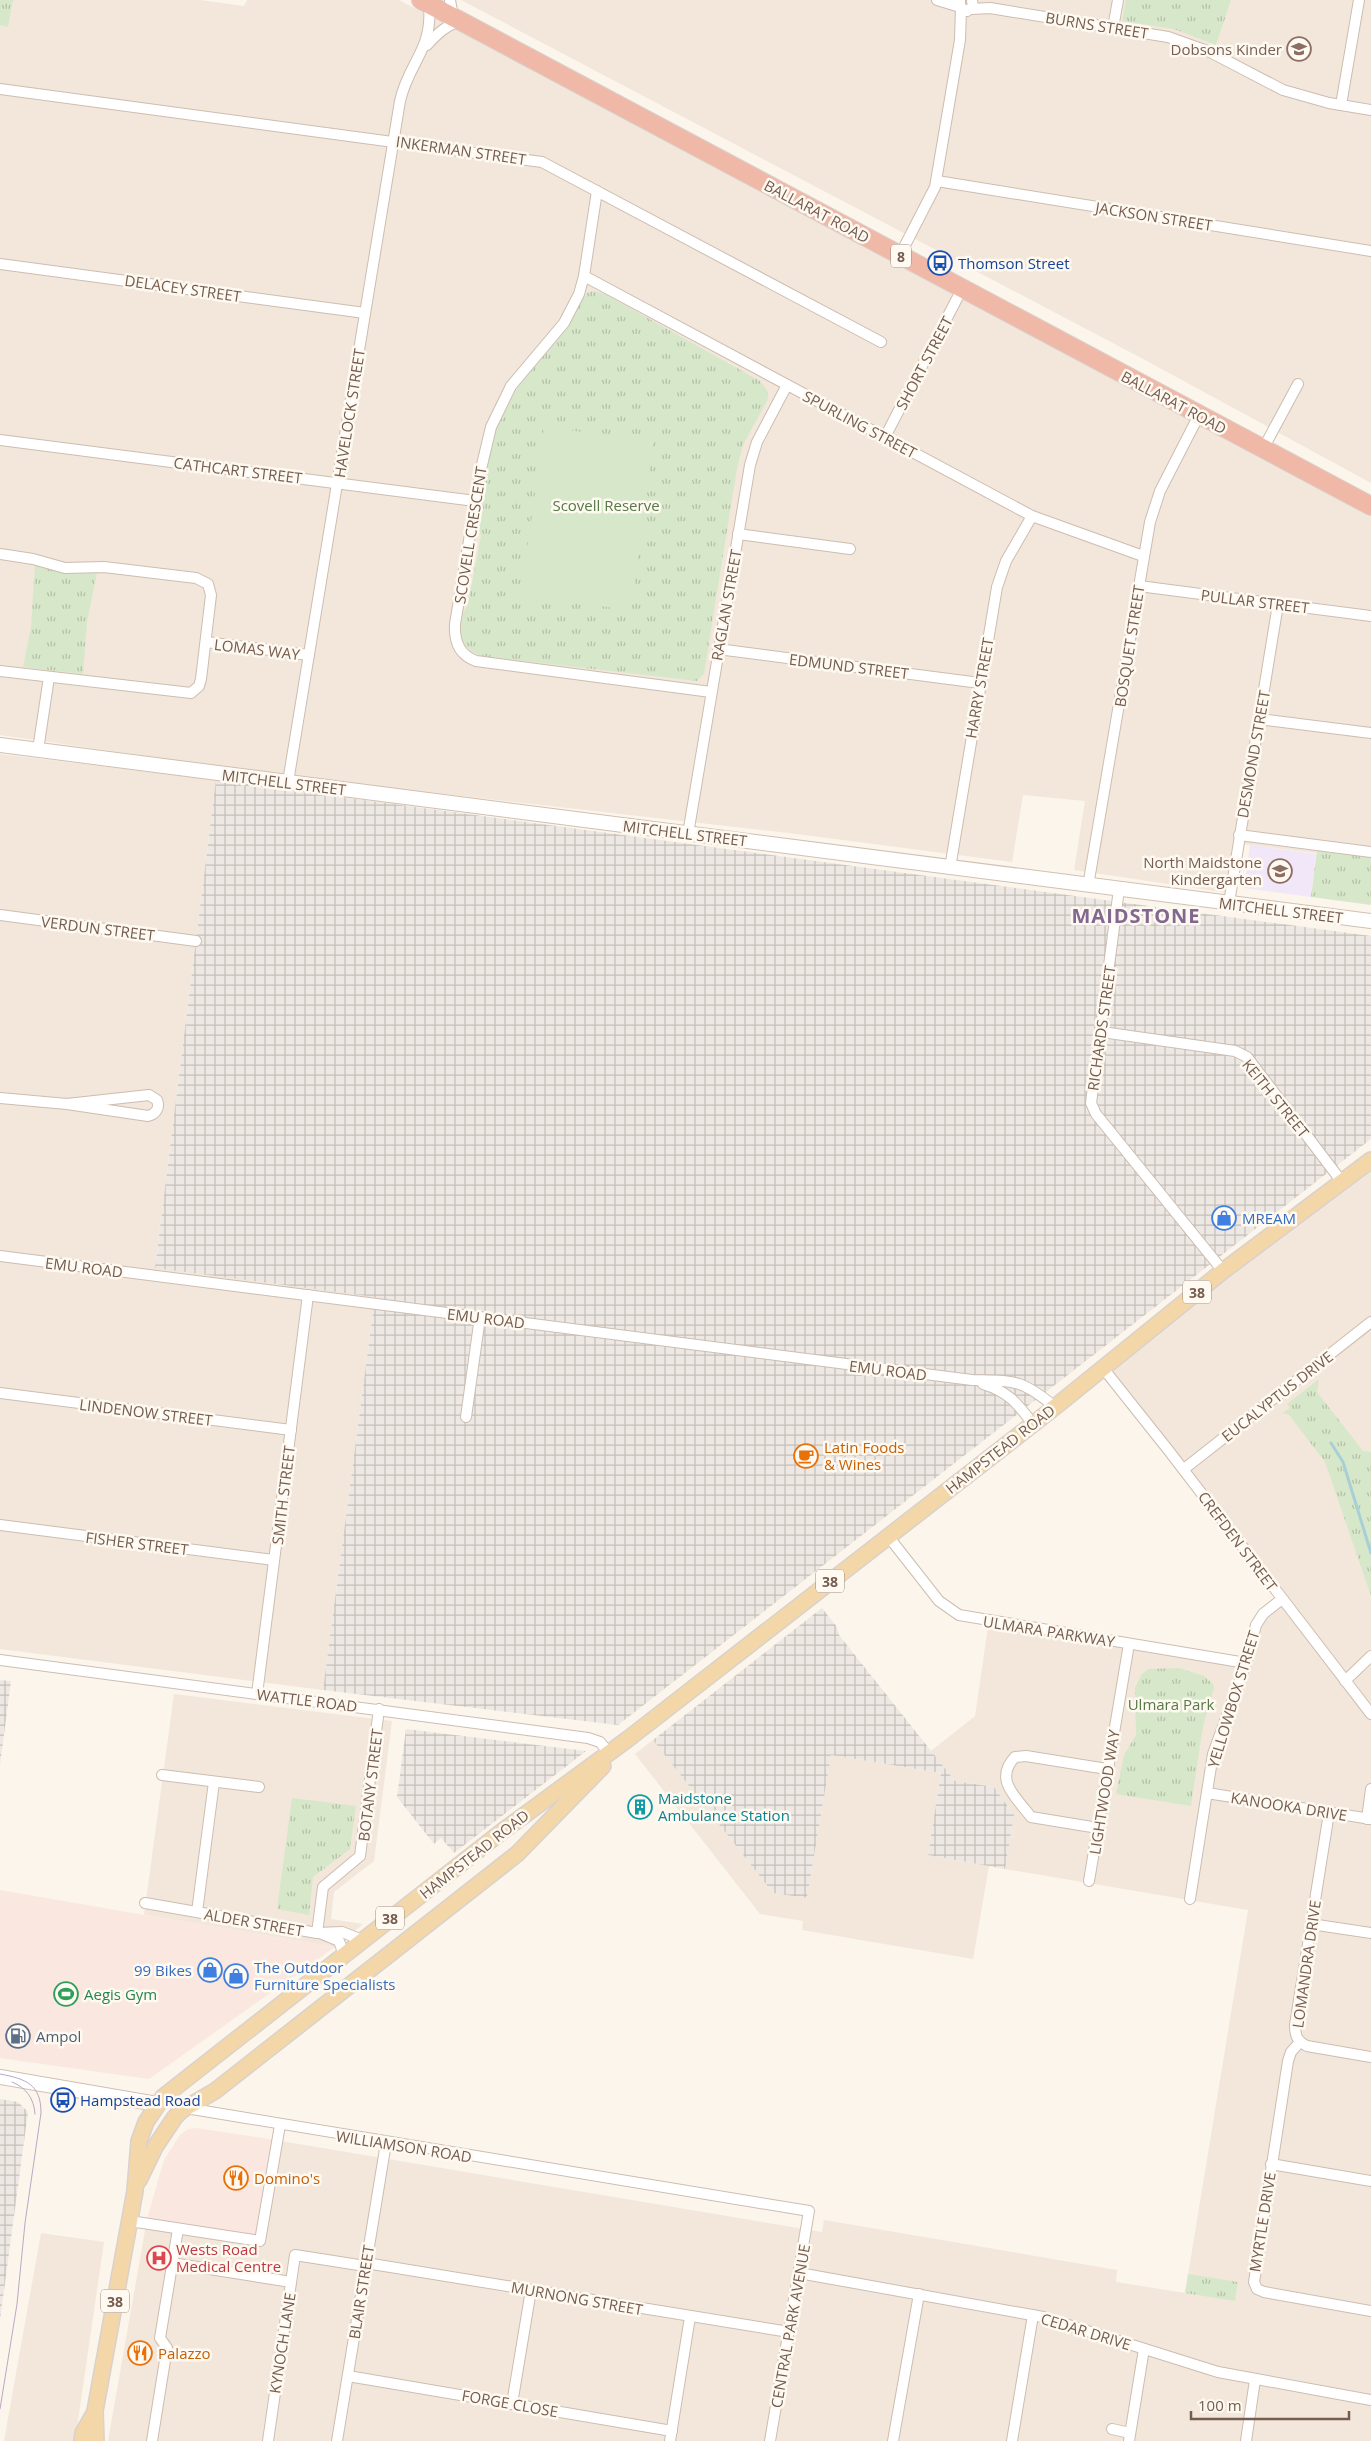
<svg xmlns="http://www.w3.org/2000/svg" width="1371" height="2441" font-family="'Open Sans',sans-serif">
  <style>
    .residential { fill: #f2e7da }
    .commercial { fill: #fae7e0 }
    .industrial { fill: url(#industrial-grid) }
    .education { fill: #f1e7f8 }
    .grass { fill: url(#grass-tufts) }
    .pitch { fill: #d7e8ca }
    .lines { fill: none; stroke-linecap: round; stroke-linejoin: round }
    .stream { stroke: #a7cfd5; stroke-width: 3 }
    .street-casing { stroke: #cdbdb1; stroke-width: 12 }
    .secondary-casing { stroke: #d2bfb1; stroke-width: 16 }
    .primary-casing { stroke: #d8d1ce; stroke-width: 18 }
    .highway-casing { stroke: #d8d1ce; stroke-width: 20 }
    .street { stroke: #fff; stroke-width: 10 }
    .secondary { stroke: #fff; stroke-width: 14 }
    .primary { stroke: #f4d7a9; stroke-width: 15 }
    .highway { stroke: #f0b9a7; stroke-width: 18 }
    .tram { stroke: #b8a9c5; stroke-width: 1 }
    .labels { text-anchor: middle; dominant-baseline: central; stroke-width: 5; stroke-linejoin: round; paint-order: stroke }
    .shield { fill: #fef9f1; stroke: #9e8b80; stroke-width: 1 }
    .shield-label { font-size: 14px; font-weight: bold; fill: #755c4f }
    .street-label { font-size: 15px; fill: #755c4f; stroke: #fef9f1 }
    .education-label { font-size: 15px; fill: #785e54; stroke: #fef9f1; text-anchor: end }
    .transit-label { font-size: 15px; fill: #164399; stroke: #fef9f1; text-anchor: start }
    .park-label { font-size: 15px; fill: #577948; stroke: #fef9f1 }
    .shop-label { font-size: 15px; fill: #366cbe; stroke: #fef9f1; text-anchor: start }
    .food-label { font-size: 15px; fill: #c56008; stroke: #fef9f1; text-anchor: start }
    .culture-label { font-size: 15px; fill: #0d838f; stroke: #fef9f1; text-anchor: start }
    .leisure-label { font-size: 15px; fill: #27864d; stroke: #fef9f1; text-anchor: start }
    .service-label { font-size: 15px; fill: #4e5e75; stroke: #fef9f1; text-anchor: start }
    .health-label { font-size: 15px; fill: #be3a42; stroke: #fef9f1; text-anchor: start }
    .district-label { font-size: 20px; font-weight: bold; letter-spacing: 1px; fill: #826790; stroke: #fef9f1 }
  </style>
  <defs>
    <pattern id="industrial-grid" width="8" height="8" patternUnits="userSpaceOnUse" patternTransform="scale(1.25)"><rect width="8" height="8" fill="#ede8e3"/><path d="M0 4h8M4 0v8" fill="none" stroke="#c5bfba"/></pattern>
    <pattern id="grass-tufts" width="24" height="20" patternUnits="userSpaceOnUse" patternTransform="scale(1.25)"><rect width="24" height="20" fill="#d7e8ca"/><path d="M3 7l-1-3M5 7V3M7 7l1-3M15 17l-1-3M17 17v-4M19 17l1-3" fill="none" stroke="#b3bfa6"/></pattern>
  </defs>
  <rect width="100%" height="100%" fill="#fbf5eb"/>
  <g class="residential">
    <path d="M0 0H200L244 6 247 0H399L719 167 1371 517V860L1242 844 1235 894 1074 870 1085 801 1023 795 1012 862 789 833 285 776 0 735Z"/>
    <path d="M461 0H1371V483L1145 360Z"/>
    <path d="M0 754 216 780 155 1267 375 1296 323 1690 0 1649Z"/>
    <path d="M1371 1160V1713L1103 1368Z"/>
    <path d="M1285 1603 1371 1717V2441H108L147 2219 275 2140 822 2232 824 2220 1117 2270 1116 2282 1185 2293 1248 1910 1005 1869 1014 1815 994 1787 955 1781 931 1751 975 1716 989 1620 1248 1664 1256 1625Z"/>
    <path d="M174 1694 392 1721 374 1861 334 1892 331 1919 363 1924 335 1947 144 1915Z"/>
    <path d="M653 1740 773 1893 807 1898 831 1755 941 1773 928 1855 989 1866 973 1959 802 1930 803 1921 760 1914 635 1754Z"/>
    <path d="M41 2233 104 2242 75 2441H4Z"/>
  </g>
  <g class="commercial">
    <path d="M0 1890 144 1915 335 1947 149 2079 0 2058Z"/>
    <path d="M196 2128 275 2140 259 2237 147 2219 164 2160 180 2135 188 2129Z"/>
  </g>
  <g class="industrial">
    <path d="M216 780 1371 936V1139L618 1725 323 1690 375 1297 155 1268Z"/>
    <path d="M822 1608 837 1627 839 1635 955 1781 994 1787 1014 1815 1005 1869 928 1855 941 1773 831 1755 807 1898 773 1893 653 1740Z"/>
    <path d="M0 1680 11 1681 0 1765Z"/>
    <path d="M406 1729 586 1751 454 1853 441 1838 434 1844 397 1797Z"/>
    <path d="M0 2099 18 2102 28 2112 0 2320Z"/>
  </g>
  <path class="education" d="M1250 845 1316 854 1311 897 1244 888Z"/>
  <g class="grass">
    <path d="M0 0H13L8 27 0 25Z"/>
    <path d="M1126 0H1231L1216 45 1174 29 1122 21Z"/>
    <path d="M593 291 605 294 760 381 767 390 768 399 743 445 737 468 704 674 697 681 480 656C456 645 455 625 468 604L481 536 478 523 486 472 496 429 519 384 533 366 560 337 583 298 587 293Z"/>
    <path d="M35 563 66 573 97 572 87 622 83 674 23 667 31 627Z"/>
    <path d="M1317 850 1371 857V905L1311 897Z"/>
    <path d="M1319 1379 1317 1392 1363 1451 1371 1452V1596L1325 1462 1289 1415 1282 1413 1290 1408 1287 1404Z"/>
    <path d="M1179 1668 1204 1676 1213 1684 1214 1688 1203 1726 1191 1806 1116 1794 1124 1755 1136 1735 1135 1688 1141 1675 1148 1669Z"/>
    <path d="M292 1798 356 1806 350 1849 313 1877 309 1915 277 1909Z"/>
    <path d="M1188 2274 1238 2282 1235 2301 1185 2293Z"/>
  </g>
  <path class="pitch" d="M544 427 653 441 631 610 521 596Z"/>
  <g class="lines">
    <path class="stream" d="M1331 1443 1343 1462 1371 1553"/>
    <g class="street-casing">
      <g id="street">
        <path d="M450 0 453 17"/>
        <path d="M937 0 960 7"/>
        <path d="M960 0V7L967 11 973 7 972 0"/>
        <path d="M971 9 990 8 1168 37 1210 52 1283 90 1329 103 1371 110"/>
        <path d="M1113 28 1118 0"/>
        <path d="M427 45C437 34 446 25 461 21"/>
        <path d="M0 89 542 162 881 342"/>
        <path d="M1341 105 1359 0"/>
        <path d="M937 181 1371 251"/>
        <path d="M597 191 584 276 579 294 564 323 511 386 491 427 481 469 455 624C454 641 459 655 476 661L711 692"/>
        <path d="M900 255 935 187 960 40 961 9"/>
        <path d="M0 264 365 313"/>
        <path d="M584 276 1032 516 1143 556"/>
        <path d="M885 437 962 289"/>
        <path d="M0 440 475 501"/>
        <path d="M1263 449 1298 384"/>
        <path d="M738 534 850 549"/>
        <path d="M0 554 33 559 65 568 104 567 196 578 208 584 211 595 201 679 199 686 191 693 0 671"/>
        <path d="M1139 586 1371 616"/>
        <path d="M206 642 309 655"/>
        <path d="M718 649 980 683"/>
        <path d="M1259 719 1371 733"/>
        <path d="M38 750 49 677"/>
        <path d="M288 782 400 101C409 61 433 51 429 4"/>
        <path d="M688 834 750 465 757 442 787 385"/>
        <path d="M1239 835 1371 852"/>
        <path d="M950 868 997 587 1006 561 1032 516"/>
        <path d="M1088 886 1150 522 1160 491 1199 415"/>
        <path d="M1119 889 1091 1103 1096 1114 1223 1271"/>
        <path d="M1229 903 1278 604"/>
        <path d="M0 915 196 941"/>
        <path d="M1102 1032 1235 1051 1247 1057 1342 1182"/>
        <path d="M0 1098 67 1104 148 1116C156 1114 160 1108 157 1100L149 1095 67 1104"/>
        <path d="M0 1256 972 1380C1015 1381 1021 1379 1055 1407"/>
        <path d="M1103 1368 1169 1451 1371 1714"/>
        <path d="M983 1384C1009 1392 1017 1403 1033 1424"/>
        <path d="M0 1393 291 1430"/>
        <path d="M466 1417 480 1317"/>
        <path d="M1184 1469 1371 1322"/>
        <path d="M0 1525 274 1560"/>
        <path d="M888 1536 939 1601 959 1615 1246 1663"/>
        <path d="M0 1660 588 1738 600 1742 609 1753"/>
        <path d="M1345 1681 1371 1656"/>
        <path d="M257 1694 308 1295"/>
        <path d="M162 1775 259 1787"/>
        <path d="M1207 1793 1371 1819"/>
        <path d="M1329 1813 1295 2025C1295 2036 1297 2041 1307 2046L1371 2057"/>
        <path d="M1367 1819 1371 1789"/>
        <path d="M1098 1828 1031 1817C1017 1798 993 1780 1015 1757L1026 1756 1107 1769"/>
        <path d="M1089 1881 1129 1644"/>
        <path d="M1190 1899 1213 1754 1246 1663 1256 1625 1263 1614 1282 1599"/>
        <path d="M145 1903 317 1933 342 1932 362 1940"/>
        <path d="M197 1912 214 1782"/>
        <path d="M1311 1924 1371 1933"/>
        <path d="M317 1933 323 1887 360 1856 379 1709"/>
        <path d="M322 1934 339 1941 344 1955"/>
        <path d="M1300 2042 1291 2052 1288 2061 1254 2282 1257 2289 1264 2292 1371 2311"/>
        <path d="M186 2108 809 2211 770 2441"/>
        <path d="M1271 2164 1371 2181"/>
        <path d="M130 2221 260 2241 280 2125"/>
        <path d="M172 2263 291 2282"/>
        <path d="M366 2263 789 2332"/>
        <path d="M799 2273 1043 2317 1218 2372 1371 2400"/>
        <path d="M348 2376 672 2431"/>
        <path d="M512 2404 531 2290"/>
        <path d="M1112 2429 1130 2433"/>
        <path d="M152 2441 167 2348 160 2338 178 2229"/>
        <path d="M268 2441 295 2255 365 2266"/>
        <path d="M337 2441 386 2143"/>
        <path d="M670 2441 690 2317"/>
        <path d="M893 2441 919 2294"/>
        <path d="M1012 2441 1033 2315"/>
        <path d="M1129 2441 1144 2349"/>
        <path d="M1246 2441 1255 2380"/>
      </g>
    </g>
    <g class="secondary-casing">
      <g id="secondary">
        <path d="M0 745 1371 921"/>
        <path d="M0 2077 157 2104"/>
      </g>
    </g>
    <g class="primary-casing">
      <g id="primary">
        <path d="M139 2180 155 2147 175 2117 182 2110 215 2091 517 1854 603 1766"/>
        <path d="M82 2441 83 2433 95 2412"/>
        <path d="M96 2441 95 2411 135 2191 139 2141 146 2122 163 2097 500 1833 628 1739 1055 1407 1223 1271 1371 1160"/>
      </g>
    </g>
    <g class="highway-casing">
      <path id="highway" d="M421 0 1371 506"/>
    </g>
    <use href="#street" class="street"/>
    <use href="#secondary" class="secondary"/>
    <use href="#primary" class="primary"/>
    <use href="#highway" class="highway"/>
    <g class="tram">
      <path d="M0 2074C26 2079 41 2084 41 2113L25 2223 17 2304 0 2409"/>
      <path d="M12 2082C27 2088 34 2099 35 2114"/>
    </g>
  </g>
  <defs>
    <g id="school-ring" transform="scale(1.25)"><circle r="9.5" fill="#fef9f1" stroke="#8d6e63" stroke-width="1.5"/><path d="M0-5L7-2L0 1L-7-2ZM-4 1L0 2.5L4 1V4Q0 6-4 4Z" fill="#8d6e63"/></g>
    <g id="bus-ring" transform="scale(1.25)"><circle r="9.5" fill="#fef9f1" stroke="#1a4fb4" stroke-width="1.5"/><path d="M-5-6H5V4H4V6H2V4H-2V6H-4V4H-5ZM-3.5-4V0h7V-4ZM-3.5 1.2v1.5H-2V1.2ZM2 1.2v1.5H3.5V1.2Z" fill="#1a4fb4"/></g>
    <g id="shop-ring" transform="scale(1.25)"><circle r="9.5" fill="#fef9f1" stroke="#3f7fe0" stroke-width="1.5"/><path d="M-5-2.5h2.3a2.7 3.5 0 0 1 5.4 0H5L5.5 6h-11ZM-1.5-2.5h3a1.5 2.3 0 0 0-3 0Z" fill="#3f7fe0"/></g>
    <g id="cafe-ring" transform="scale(1.25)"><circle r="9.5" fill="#fef9f1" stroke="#e8710a" stroke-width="1.5"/><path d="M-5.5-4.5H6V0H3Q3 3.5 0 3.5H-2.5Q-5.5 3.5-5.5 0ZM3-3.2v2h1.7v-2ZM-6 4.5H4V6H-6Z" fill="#e8710a"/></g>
    <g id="building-ring" transform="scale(1.25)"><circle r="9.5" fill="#fef9f1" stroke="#0f9aa8" stroke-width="1.5"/><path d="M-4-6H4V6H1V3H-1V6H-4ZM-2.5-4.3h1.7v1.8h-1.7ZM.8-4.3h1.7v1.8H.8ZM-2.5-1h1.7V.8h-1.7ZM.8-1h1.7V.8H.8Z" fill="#0f9aa8"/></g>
    <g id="stadium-ring" transform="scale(1.25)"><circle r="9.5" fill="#fef9f1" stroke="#2e9e5b" stroke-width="1.5"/><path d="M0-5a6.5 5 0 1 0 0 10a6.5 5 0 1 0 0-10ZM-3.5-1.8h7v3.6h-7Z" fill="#2e9e5b"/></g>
    <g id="fuel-ring" transform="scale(1.25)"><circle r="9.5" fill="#fef9f1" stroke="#5c6f8a" stroke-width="1.5"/><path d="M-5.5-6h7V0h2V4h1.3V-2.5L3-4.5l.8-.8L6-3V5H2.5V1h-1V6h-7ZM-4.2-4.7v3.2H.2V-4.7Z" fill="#5c6f8a"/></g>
    <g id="restaurant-ring" transform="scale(1.25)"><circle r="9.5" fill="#fef9f1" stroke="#e8710a" stroke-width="1.5"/><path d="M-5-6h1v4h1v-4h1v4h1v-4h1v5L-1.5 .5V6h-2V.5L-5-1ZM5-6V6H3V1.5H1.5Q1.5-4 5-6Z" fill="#e8710a"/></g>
    <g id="hospital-ring" transform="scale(1.25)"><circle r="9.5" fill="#fef9f1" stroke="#e0444e" stroke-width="1.5"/><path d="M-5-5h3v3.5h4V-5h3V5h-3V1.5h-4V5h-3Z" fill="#e0444e"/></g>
  </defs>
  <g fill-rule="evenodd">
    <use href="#school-ring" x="1299" y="49"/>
    <use href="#bus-ring" x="940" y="263"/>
    <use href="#school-ring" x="1280" y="871"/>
    <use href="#shop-ring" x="1224" y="1218"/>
    <use href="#cafe-ring" x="806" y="1456"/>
    <use href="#building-ring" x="640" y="1807"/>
    <use href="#shop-ring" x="210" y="1970"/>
    <use href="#shop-ring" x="236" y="1976"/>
    <use href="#stadium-ring" x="66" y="1994"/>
    <use href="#fuel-ring" x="18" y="2036"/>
    <use href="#bus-ring" x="63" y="2100"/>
    <use href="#restaurant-ring" x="236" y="2178"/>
    <use href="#hospital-ring" x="159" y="2258"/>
    <use href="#restaurant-ring" x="140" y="2353"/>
  </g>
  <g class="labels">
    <g class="shield">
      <rect x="891" y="244.5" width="20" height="23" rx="4"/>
      <rect x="1183" y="1280.5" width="28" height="23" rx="4"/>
      <rect x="816" y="1569.5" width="28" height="23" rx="4"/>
      <rect x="376" y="1906.5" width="28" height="23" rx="4"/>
      <rect x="101" y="2289.5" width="28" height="23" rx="4"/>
    </g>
    <g class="shield-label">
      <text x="901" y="256">8</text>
      <text x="1197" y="1292">38</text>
      <text x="830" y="1581">38</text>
      <text x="390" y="1918">38</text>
      <text x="115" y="2301">38</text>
    </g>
    <g class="street-label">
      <text transform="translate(1097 25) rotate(9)">BURNS STREET</text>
      <text transform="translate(461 150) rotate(8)">INKERMAN STREET</text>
      <text transform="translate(817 211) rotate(28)">BALLARAT ROAD</text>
      <text transform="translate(1154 216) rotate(9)">JACKSON STREET</text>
      <text transform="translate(183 288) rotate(8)">DELACEY STREET</text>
      <text transform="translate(924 363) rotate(-62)">SHORT STREET</text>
      <text transform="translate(1174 402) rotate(28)">BALLARAT ROAD</text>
      <text transform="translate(349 413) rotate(-81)">HAVELOCK STREET</text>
      <text transform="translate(860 424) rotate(28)">SPURLING STREET</text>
      <text transform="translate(238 470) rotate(7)">CATHCART STREET</text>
      <text transform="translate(470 535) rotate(-81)">SCOVELL CRESCENT</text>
      <text transform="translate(1255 601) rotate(7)">PULLAR STREET</text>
      <text transform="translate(726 605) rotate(-80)">RAGLAN STREET</text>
      <text transform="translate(1129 646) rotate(-81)">BOSQUET STREET</text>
      <text transform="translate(257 649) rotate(7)">LOMAS WAY</text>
      <text transform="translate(849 666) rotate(7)">EDMUND STREET</text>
      <text transform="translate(979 688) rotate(-80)">HARRY STREET</text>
      <text transform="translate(1253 754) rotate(-80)">DESMOND STREET</text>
      <text transform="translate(284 782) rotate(7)">MITCHELL STREET</text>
      <text transform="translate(685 833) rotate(7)">MITCHELL STREET</text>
      <text transform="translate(1281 910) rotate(7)">MITCHELL STREET</text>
      <text transform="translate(98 928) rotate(7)">VERDUN STREET</text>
      <text transform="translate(1101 1028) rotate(-82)">RICHARDS STREET</text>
      <text transform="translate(1276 1098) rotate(51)">KEITH STREET</text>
      <text transform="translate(84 1267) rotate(7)">EMU ROAD</text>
      <text transform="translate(486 1318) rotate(7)">EMU ROAD</text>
      <text transform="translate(888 1370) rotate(7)">EMU ROAD</text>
      <text transform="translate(1277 1396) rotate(-38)">EUCALYPTUS DRIVE</text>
      <text transform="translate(146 1412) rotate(7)">LINDENOW STREET</text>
      <text transform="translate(1000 1449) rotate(-38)">HAMPSTEAD ROAD</text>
      <text transform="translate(283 1495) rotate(-83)">SMITH STREET</text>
      <text transform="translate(1238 1541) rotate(53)">CREFDEN STREET</text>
      <text transform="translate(137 1543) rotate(7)">FISHER STREET</text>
      <text transform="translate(1049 1631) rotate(9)">ULMARA PARKWAY</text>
      <text transform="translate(1233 1699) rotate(-73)">YELLOWBOX STREET</text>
      <text transform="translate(307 1700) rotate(7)">WATTLE ROAD</text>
      <text transform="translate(370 1785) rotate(-83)">BOTANY STREET</text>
      <text transform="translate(1104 1792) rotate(-81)">LIGHTWOOD WAY</text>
      <text transform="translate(1289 1806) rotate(9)">KANOOKA DRIVE</text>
      <text transform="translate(474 1854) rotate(-38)">HAMPSTEAD ROAD</text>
      <text transform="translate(254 1922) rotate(10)">ALDER STREET</text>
      <text transform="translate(1306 1964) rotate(-82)">LOMANDRA DRIVE</text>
      <text transform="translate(404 2146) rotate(9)">WILLIAMSON ROAD</text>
      <text transform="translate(1262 2222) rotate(-81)">MYRTLE DRIVE</text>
      <text transform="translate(361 2292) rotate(-81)">BLAIR STREET</text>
      <text transform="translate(577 2298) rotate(10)">MURNONG STREET</text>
      <text transform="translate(790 2326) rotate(-80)">CENTRAL PARK AVENUE</text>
      <text transform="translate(1086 2331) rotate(17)">CEDAR DRIVE</text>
      <text transform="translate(282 2343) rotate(-81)">KYNOCH LANE</text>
      <text transform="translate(510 2403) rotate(10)">FORGE CLOSE</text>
    </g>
    <g class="education-label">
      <text x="1282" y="49">Dobsons Kinder</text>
      <text x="1262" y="862">North Maidstone<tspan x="1262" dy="17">Kindergarten</tspan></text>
    </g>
    <g class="transit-label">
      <text x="958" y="263">Thomson Street</text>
      <text x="80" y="2100">Hampstead Road</text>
    </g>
    <g class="park-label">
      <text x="606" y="505">Scovell Reserve</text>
      <text x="1171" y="1704">Ulmara Park</text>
    </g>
    <g class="shop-label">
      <text x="1242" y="1218">MREAM</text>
      <text x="254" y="1967">The Outdoor<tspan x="254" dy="17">Furniture Specialists</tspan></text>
      <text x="192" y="1970" text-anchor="end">99 Bikes</text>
    </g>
    <g class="food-label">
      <text x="824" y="1447">Latin Foods<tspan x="824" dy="17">&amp; Wines</tspan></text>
      <text x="254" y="2178">Domino's</text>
      <text x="158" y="2353">Palazzo</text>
    </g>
    <g class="culture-label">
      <text x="658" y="1798">Maidstone<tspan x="658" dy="17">Ambulance Station</tspan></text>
    </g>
    <g class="leisure-label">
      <text x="84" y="1994">Aegis Gym</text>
    </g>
    <g class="service-label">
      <text x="36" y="2036">Ampol</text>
    </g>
    <g class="health-label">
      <text x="176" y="2249">Wests Road<tspan x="176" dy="17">Medical Centre</tspan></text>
    </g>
    <g class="district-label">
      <text x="1136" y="915">MAIDSTONE</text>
    </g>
  </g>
  <path d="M1191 2411v8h158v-8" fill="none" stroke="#755c4f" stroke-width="2.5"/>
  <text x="1198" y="2411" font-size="15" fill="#755c4f" stroke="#fef9f1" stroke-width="4" paint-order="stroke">100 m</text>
</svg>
